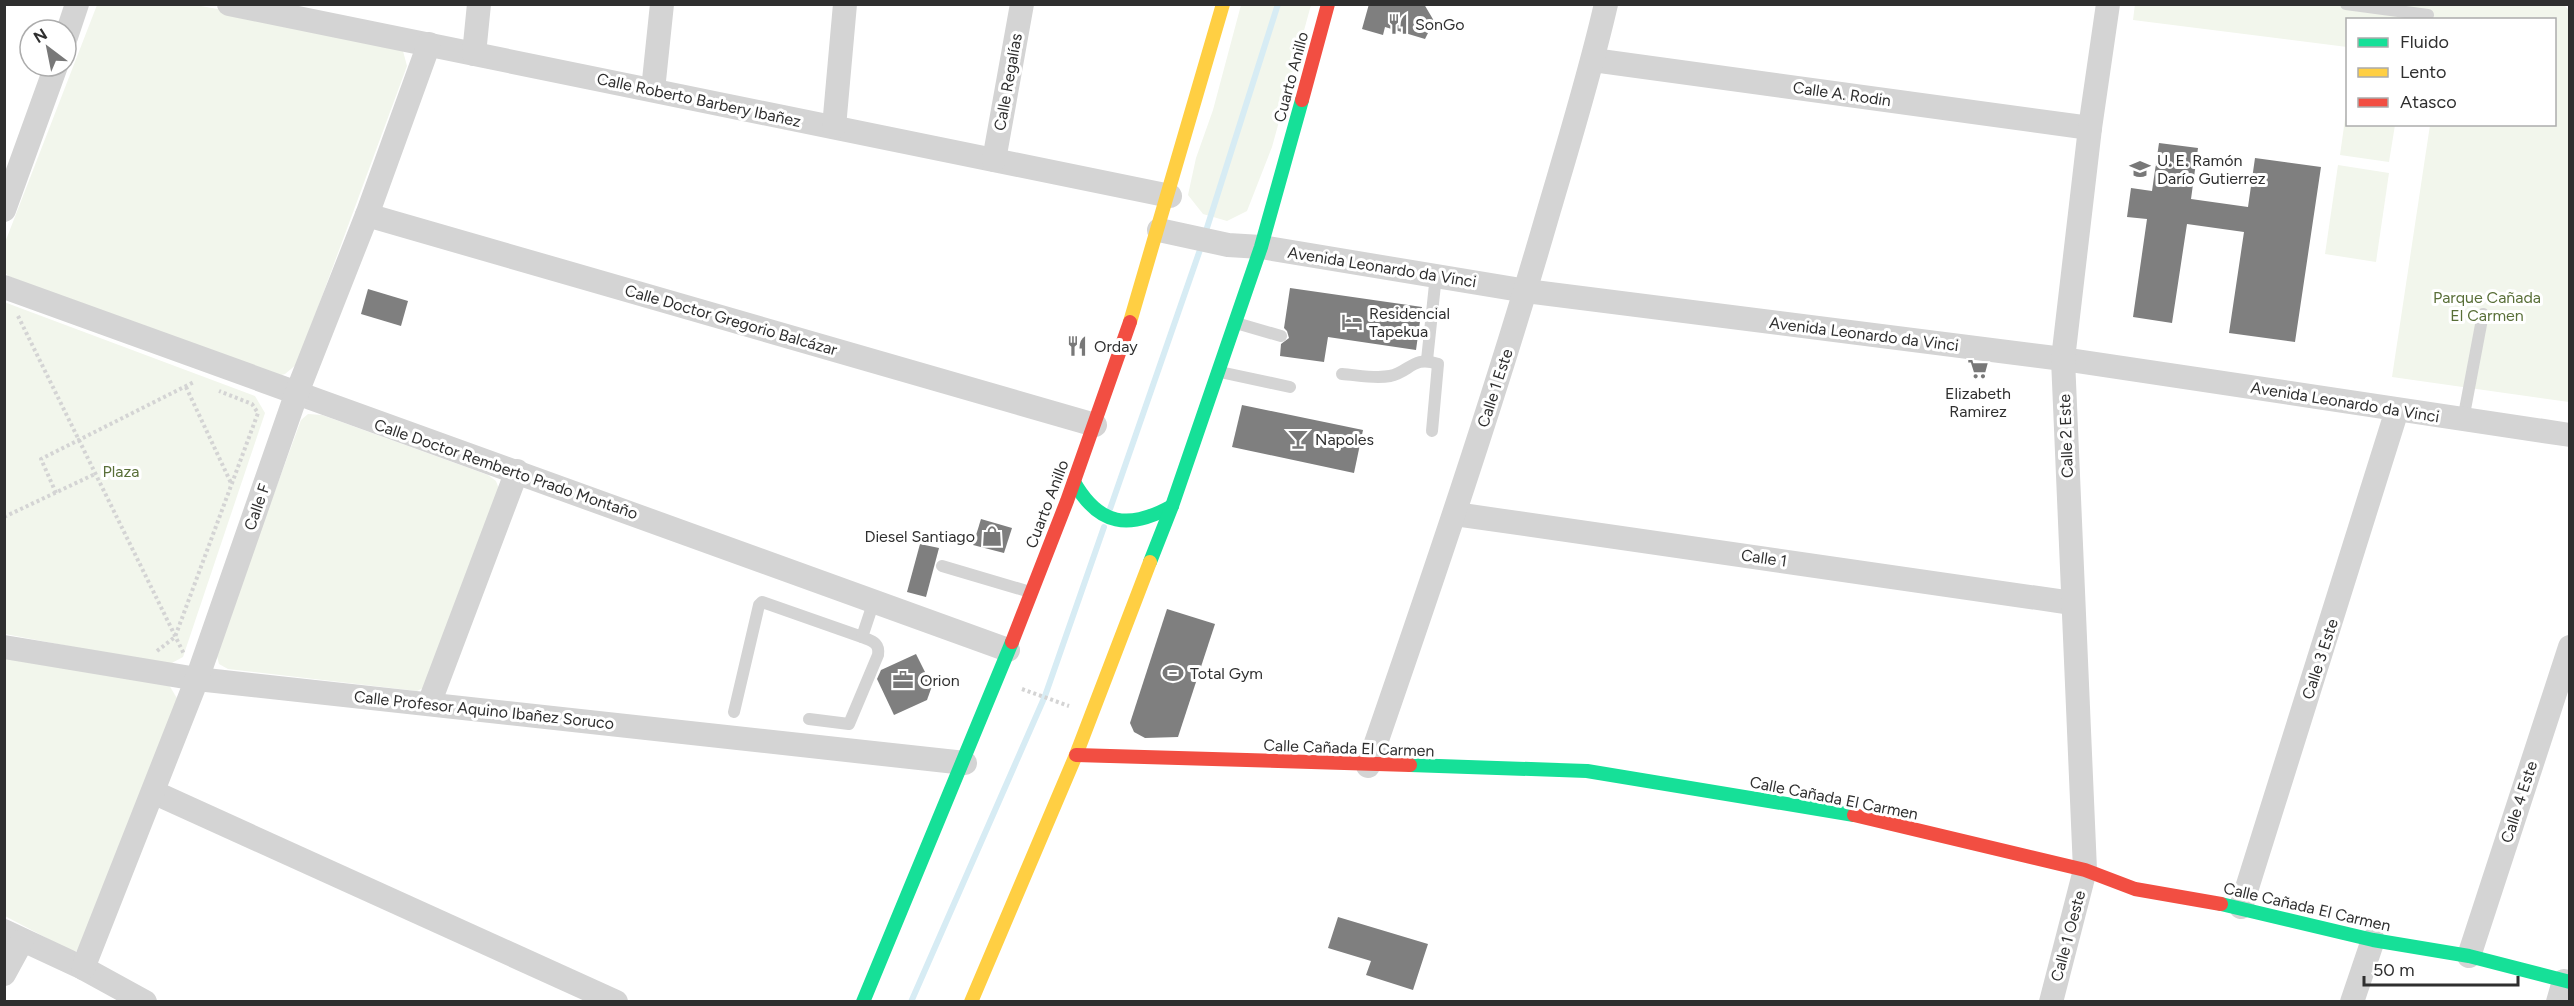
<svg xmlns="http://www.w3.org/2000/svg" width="2574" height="1006" font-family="Figtree,sans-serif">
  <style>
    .green { fill: #f2f6ec }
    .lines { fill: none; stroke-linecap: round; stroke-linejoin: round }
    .stream { stroke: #d7ecf4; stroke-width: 6 }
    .building { fill: #7f7f7f }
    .path { stroke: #d4d4d4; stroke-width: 4; stroke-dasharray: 3 3; stroke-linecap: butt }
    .lane { stroke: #d4d4d4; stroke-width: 12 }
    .street { stroke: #d4d4d4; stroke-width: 24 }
    .fast { stroke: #16e098; stroke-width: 14 }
    .slow { stroke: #ffcf43; stroke-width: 14 }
    .jam { stroke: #f24e42; stroke-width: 14 }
    .labels { text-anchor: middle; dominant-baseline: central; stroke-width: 6; stroke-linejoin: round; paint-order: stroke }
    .poi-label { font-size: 16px; fill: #2f2f2f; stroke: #fff; text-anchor: start }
    .street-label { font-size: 16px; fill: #2f2f2f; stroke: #fff }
    .park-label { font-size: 16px; fill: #596f38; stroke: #fff }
  </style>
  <rect width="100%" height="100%" fill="#fff"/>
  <g class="green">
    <path d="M2135 4H2563L2569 10V402L2392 377 2430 125 2554 124V20H2348L2347 47 2133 20Z"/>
    <path d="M97 5H195L392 40 403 51 407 66 297 364 285 374 274 377 8 276 5 272 4 245Z"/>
    <path d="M1241 5H1311L1272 147 1247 211 1227 221 1203 214 1188 195 1196 158 1213 110Z"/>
    <path d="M2347 105 2348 124 2395 125 2389 162 2340 155Z"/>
    <path d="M2338 165 2389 173 2376 262 2325 254Z"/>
    <path d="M4 302 255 396 265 413 183 657 168 665 5 634Z"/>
    <path d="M308 414 322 415 488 475 496 481 499 489 423 688 417 691 228 669 219 664 216 652 301 420Z"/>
    <path d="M4 658 169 685 178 700 80 950 73 952 5 916Z"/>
  </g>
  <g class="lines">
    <g class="stream">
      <path d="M1205 234 1278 4"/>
      <path d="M1110 509 1202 244"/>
      <path d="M911 1002 1045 696 1104 527"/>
    </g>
  </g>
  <g class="building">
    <path d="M1369 4H1424L1434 21 1425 39 1385 27 1383 35 1362 29Z"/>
    <path d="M2159 143 2198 148 2191 199 2248 207 2255 158 2321 167 2295 342 2229 333 2244 232 2187 224 2172 323 2133 317 2147 219 2127 217 2131 188 2152 191Z"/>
    <path d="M1290 288 1422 307 1416 350 1328 337 1324 362 1280 356 1281 344 1289 338 1287 331 1284 328Z"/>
    <path d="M368 289 408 301 401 326 361 314Z"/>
    <path d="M1242 405 1363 430 1354 473 1232 447Z"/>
    <path d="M981 519 1012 528 1004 553 973 545Z"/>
    <path d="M920 544 939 548 926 597 907 592Z"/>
    <path d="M1167 609 1215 624 1178 737 1145 738 1134 732 1130 723Z"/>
    <path d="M916 654 932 686 927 700 894 715 877 679 881 670Z"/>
    <path d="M1338 917 1428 944 1413 990 1366 975 1371 961 1328 948Z"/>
  </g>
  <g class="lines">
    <g class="path">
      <path d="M18 316 184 654"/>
      <path d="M186 387 231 483"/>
      <path d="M56 493 41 459 194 382"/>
      <path d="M4 517 95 474"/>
      <path d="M157 651 175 637 258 413 252 404 219 391"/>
      <path d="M1022 689 1069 706"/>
    </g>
    <g class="lane">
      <path d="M2346 4 2428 15"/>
      <path d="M1236 323 1281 336"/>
      <path d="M1427 360 1436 275"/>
      <path d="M1220 372 1290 387"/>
      <path d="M1342 374C1357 375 1375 379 1390 376 1410 372 1413 355 1438 364L1432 431"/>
      <path d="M2463 420 2483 314"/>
      <path d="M942 566 1030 592"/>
      <path d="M734 712 759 605 762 602 862 637"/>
      <path d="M809 719 849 724 878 655C880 642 871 641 862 637L874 601"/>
    </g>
    <g class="street">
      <path d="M229 4 1170 196"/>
      <path d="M66 37 77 4"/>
      <path d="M474 54 479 4"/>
      <path d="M1593 60 2090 128"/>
      <path d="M653 90 662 4"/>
      <path d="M834 127 845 4"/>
      <path d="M994 160 1022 4"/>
      <path d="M4 210 56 66"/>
      <path d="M367 215 1095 425"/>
      <path d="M1159 230 1228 245 1261 247 1526 291 2063 359 2570 435"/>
      <path d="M4 287C338 411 674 528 1008 650"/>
      <path d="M1455 514 2072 603"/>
      <path d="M4 647 197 679 965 763"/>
      <path d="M429 704 517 471"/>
      <path d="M1368 766C1432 581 1495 397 1549 210 1569 142 1590 74 1606 4"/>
      <path d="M153 792 616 1002"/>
      <path d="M2241 907 2397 410"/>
      <path d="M4 931 83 968 145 1002"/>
      <path d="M2469 956 2570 647"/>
      <path d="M83 968 197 679 296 395 367 215 429 44"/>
      <path d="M4 974 22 941"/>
      <path d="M2051 1002 2085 870 2063 359 2090 128 2108 4"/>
      <path d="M2352 1002 2373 940"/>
      <path d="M2558 1002 2564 981"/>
    </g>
    <g class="fast">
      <path d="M1074 482C1099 526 1129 530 1172 506"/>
      <path d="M1150 562 1172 506 1261 247 1302 100"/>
      <path d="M1410 765 1587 771 1854 815"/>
      <path d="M2221 904 2373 940 2469 956 2570 982"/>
      <path d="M863 1002 1012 642"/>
    </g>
    <g class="slow">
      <path d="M1130 322 1223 4"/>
      <path d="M971 1002 1076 755 1150 562"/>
    </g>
    <g class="jam">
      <path d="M1302 100 1328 4"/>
      <path d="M1012 642 1067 501 1130 322"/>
      <path d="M1076 755 1410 765"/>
      <path d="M1854 815 2085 870 2135 889 2221 904"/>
    </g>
  </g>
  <defs>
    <g id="restaurant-bare" transform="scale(1.62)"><path d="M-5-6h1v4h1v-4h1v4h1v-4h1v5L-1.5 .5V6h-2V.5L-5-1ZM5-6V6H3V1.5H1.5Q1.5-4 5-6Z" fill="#787878" stroke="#fff" stroke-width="2.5" paint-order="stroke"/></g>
    <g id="school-bare" transform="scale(1.62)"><path d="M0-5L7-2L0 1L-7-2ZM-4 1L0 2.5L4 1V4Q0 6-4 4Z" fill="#787878" stroke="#fff" stroke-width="2.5" paint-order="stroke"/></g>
    <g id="hotel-bare" transform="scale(1.62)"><path d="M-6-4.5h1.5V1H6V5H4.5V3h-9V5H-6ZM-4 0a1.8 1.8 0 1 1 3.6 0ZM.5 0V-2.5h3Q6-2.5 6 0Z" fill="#787878" stroke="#fff" stroke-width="2.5" paint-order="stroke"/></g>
    <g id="supermarket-bare" transform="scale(1.62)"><path d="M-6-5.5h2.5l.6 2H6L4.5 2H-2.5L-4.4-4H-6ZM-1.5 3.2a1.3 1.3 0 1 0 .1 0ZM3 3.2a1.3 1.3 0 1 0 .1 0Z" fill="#787878" stroke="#fff" stroke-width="2.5" paint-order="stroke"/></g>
    <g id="bar-bare" transform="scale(1.62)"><path d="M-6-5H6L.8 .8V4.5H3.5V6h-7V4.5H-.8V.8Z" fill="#787878" stroke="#fff" stroke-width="2.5" paint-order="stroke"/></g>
    <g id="shop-bare" transform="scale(1.62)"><path d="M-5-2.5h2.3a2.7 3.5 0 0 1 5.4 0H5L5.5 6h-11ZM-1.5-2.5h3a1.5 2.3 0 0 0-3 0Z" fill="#787878" stroke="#fff" stroke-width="2.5" paint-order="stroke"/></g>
    <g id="stadium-bare" transform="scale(1.62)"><path d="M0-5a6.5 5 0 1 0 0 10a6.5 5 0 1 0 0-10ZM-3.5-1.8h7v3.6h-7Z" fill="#787878" stroke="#fff" stroke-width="2.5" paint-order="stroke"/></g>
    <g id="office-bare" transform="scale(1.62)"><path d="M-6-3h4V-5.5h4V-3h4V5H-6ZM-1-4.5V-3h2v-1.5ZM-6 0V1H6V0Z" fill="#787878" stroke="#fff" stroke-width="2.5" paint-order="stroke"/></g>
  </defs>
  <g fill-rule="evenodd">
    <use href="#restaurant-bare" x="1398" y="24"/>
    <use href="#school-bare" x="2140" y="169"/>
    <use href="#hotel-bare" x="1352" y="322"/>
    <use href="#restaurant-bare" x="1077" y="346"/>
    <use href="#supermarket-bare" x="1978" y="369"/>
    <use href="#bar-bare" x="1298" y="439"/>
    <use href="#shop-bare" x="992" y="536"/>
    <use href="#stadium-bare" x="1173" y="673"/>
    <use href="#office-bare" x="903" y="680"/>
  </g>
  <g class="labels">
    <g class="poi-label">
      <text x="1415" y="24">SonGo</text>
      <text x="2157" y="160">U. E. Ramón<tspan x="2157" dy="18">Darío Gutierrez</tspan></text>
      <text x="1369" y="313">Residencial<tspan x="1369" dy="18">Tapekua</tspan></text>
      <text x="1094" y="346">Orday</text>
      <text x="1978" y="393" text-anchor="middle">Elizabeth<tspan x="1978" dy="18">Ramirez</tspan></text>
      <text x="1315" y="439">Napoles</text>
      <text x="975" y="536" text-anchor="end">Diesel Santiago</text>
      <text x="1190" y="673">Total Gym</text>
      <text x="920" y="680">Orion</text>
    </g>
    <g class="street-label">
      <text transform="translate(1291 77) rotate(-75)">Cuarto Anillo</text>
      <text transform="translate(1008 82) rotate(-80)">Calle Regalías</text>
      <text transform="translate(1842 94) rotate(8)">Calle A. Rodin</text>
      <text transform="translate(699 100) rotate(12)">Calle Roberto Barbery Ibañez</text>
      <text transform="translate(1382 267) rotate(9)">Avenida Leonardo da Vinci</text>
      <text transform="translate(731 320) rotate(16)">Calle Doctor Gregorio Balcázar</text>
      <text transform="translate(1864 334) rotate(7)">Avenida Leonardo da Vinci</text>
      <text transform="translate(1495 388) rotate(-72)">Calle 1 Este</text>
      <text transform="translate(2345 402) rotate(9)">Avenida Leonardo da Vinci</text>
      <text transform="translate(2066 436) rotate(-92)">Calle 2 Este</text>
      <text transform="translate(506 469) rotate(19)">Calle Doctor Remberto Prado Montaño</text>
      <text transform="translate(1047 504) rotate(-69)">Cuarto Anillo</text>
      <text transform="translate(257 507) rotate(-71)">Calle F</text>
      <text transform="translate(1764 558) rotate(8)">Calle 1</text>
      <text transform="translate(2320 659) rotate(-72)">Calle 3 Este</text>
      <text transform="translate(484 710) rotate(6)">Calle Profesor Aquino Ibañez Soruco</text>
      <text transform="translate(1349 748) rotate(2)">Calle Cañada El Carmen</text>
      <text transform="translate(1834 798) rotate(11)">Calle Cañada El Carmen</text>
      <text transform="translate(2519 802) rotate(-72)">Calle 4 Este</text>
      <text transform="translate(2307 907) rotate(13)">Calle Cañada El Carmen</text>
      <text transform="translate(2068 936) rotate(-75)">Calle 1 Oeste</text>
    </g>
    <g class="park-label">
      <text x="2487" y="297">Parque Cañada<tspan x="2487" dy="18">El Carmen</tspan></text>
      <text x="121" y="471">Plaza</text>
    </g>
  </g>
  <rect width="2574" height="1006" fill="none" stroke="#2f2f2f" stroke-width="12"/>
  <rect x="2346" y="18" width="210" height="108" fill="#ffffff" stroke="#acacac" stroke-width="1.5"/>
  <rect x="2358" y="38" width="30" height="9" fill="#16e098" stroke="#acacac" stroke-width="1.5"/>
  <text x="2400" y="48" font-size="18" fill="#2f2f2f">Fluido</text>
  <rect x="2358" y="68" width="30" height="9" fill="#ffcf43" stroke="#acacac" stroke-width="1.5"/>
  <text x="2400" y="78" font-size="18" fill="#2f2f2f">Lento</text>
  <rect x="2358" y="98" width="30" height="9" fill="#f24e42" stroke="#acacac" stroke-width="1.5"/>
  <text x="2400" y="108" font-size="18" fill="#2f2f2f">Atasco</text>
  <g transform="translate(48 48) rotate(328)"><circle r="28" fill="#ffffff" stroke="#acacac" stroke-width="1.5"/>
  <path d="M0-4.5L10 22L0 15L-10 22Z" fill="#787878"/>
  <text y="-9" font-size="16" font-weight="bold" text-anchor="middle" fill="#2f2f2f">N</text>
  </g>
  <path d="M2364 976v9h154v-9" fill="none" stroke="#2f2f2f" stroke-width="3"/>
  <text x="2373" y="976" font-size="18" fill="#2f2f2f" stroke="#ffffff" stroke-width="4.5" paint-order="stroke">50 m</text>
</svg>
